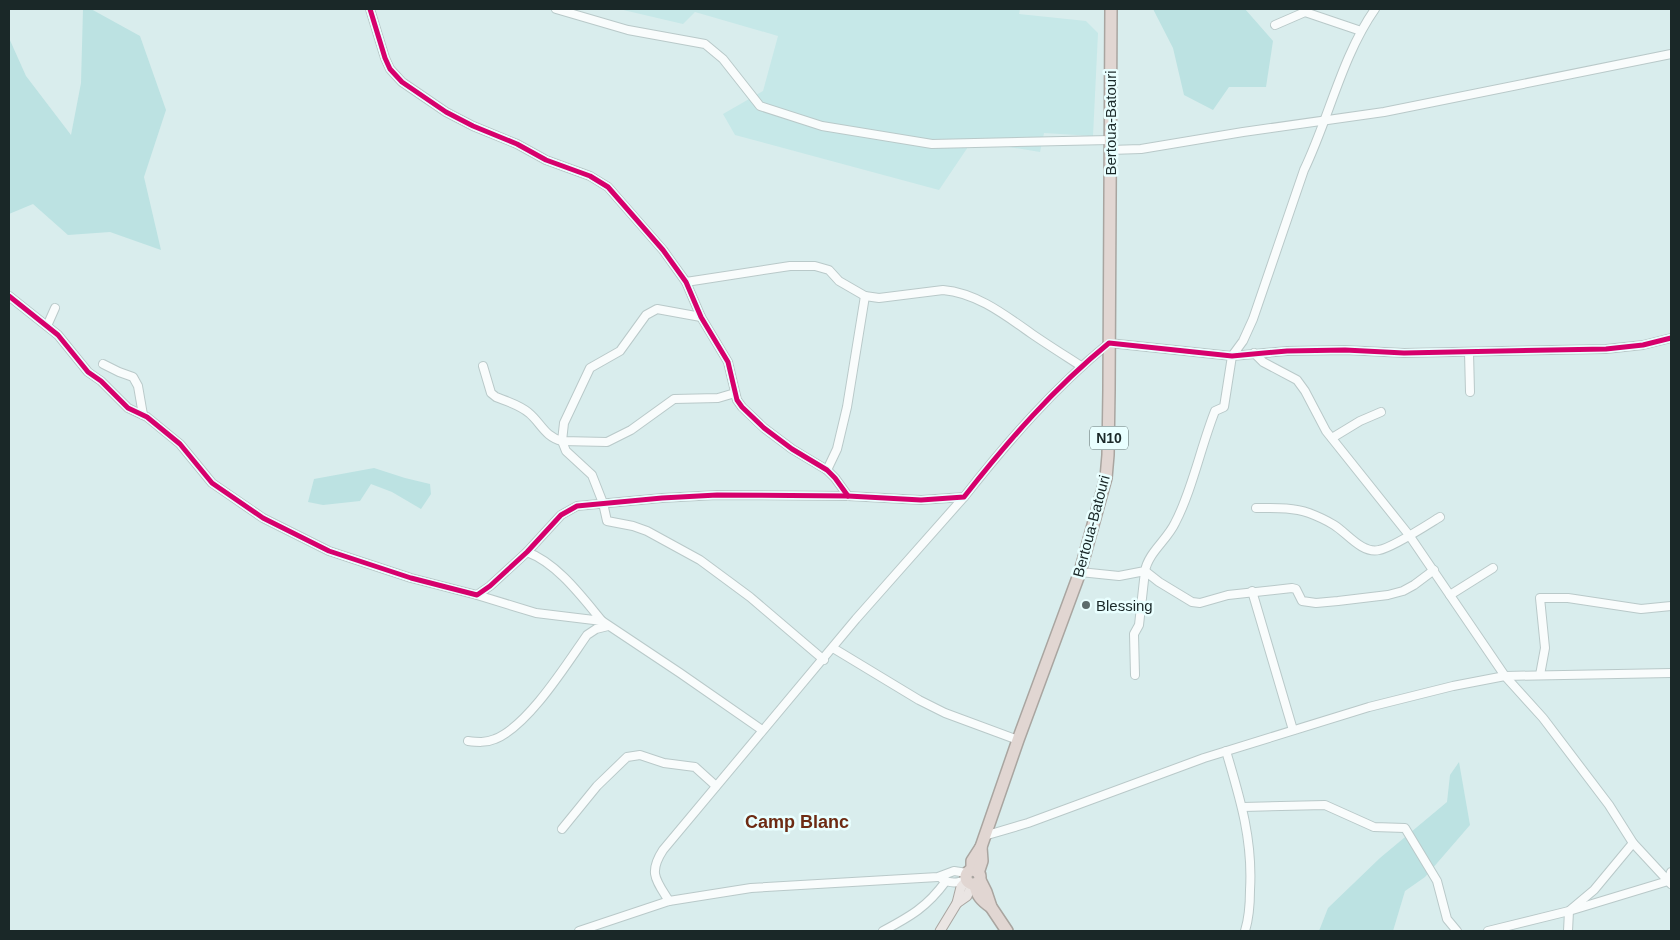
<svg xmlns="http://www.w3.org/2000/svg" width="1680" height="940" font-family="Arial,sans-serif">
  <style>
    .built { fill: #c6e8e8 }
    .green { fill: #bce2e2 }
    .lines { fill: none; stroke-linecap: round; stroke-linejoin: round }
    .minor-casing { stroke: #b9c9c9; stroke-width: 10 }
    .major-casing { stroke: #a9a5a0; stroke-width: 11 }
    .highway-casing { stroke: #a9a5a0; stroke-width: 14 }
    .minor { stroke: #f9fcfc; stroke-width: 8 }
    .major { stroke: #eae5e3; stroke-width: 9 }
    .highway { stroke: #e1d6d2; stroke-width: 11 }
    .cycleway-casing { stroke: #e9ffff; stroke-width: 8 }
    .cycleway { stroke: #d6006c; stroke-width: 5 }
    .poi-dot { fill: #5d6d6d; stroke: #e9ffff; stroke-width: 2 }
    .labels { text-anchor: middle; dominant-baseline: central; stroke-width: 5; stroke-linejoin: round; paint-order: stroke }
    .shield { fill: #e9ffff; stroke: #586868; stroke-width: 1 }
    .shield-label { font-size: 14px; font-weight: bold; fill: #1a2828 }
    .street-label { font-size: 15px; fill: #1a2828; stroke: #e9ffff }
    .poi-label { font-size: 15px; fill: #1a2828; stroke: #e9ffff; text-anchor: start }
    .quarter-label { font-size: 18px; font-weight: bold; fill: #6d2b13; stroke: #e9ffff }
  </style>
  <rect width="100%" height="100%" fill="#d9eded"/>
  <path class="built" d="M619 9H1020L1019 14 1086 21 1098 33 1093 136 1044 133 1040 152 972 141 939 190 735 135 723 114 763 91 778 36 695 12 683 24Z"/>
  <g class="green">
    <path d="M83 9H91L140 36 166 110 144 177 161 250 110 232 68 235 33 204 9 214V38L26 76 71 135 81 83Z"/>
    <path d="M1153 9H1245L1273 41 1266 87H1229L1213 110 1184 95 1173 48Z"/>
    <path d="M374 468 405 478 430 484 431 494 421 509 392 492 371 484 360 501 323 505 308 502 314 479Z"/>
    <path d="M1459 762 1470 825 1425 877 1405 891 1393 931H1319L1328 908 1380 858 1447 802 1450 775Z"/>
  </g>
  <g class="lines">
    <g class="minor-casing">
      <g id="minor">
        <path d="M370 9 385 58 390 69 402 82 446 112 473 126 517 144 546 160 590 176 608 187 663 250 686 282 701 317 728 362 737 400 742 407 764 428 792 449 827 470 835 478 848 496"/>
        <path d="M556 9 628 30 705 44 723 59 760 106 822 126 932 144 1110 140"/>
        <path d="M1275 25 1305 12 1361 31"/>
        <path d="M1110 150 1141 149 1243 132 1384 112 1671 54"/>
        <path d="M686 282 790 266H815L829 270 839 281 865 296 879 298 943 290C977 293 1005 315 1032 334 1048 345 1064 355 1081 366"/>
        <path d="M9 296 58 335 88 372 101 381 128 408 147 417 180 444 212 483 263 518 329 551 411 578 477 595 490 586 527 552 561 515 577 506 662 498 717 495 848 496 921 500 964 497C1008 441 1054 388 1109 343L1232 356 1287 351 1345 350 1404 353 1606 349 1643 345 1671 338"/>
        <path d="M701 317 657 309 646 315 620 351 590 368 564 423 562 441 566 451 592 475 603 503 607 521 633 526 647 531 700 560 750 597 824 660"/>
        <path d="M47 326 55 308"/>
        <path d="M1469 352 1470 392"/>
        <path d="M1254 353 1263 362 1297 380 1305 391 1326 431 1409 535 1505 676 1543 718 1609 805 1633 843 1671 884"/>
        <path d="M103 364 119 372 133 377 138 386 143 415"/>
        <path d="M483 366 491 393 496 397C506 401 520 405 529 413 541 423 545 437 562 441L607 442 631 430 674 399 718 398 735 393"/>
        <path d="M1332 438 1360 421 1381 412"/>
        <path d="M827 470 837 449 847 407 865 296"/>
        <path d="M1256 508C1274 508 1292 507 1309 513 1317 516 1326 520 1334 525 1347 533 1362 554 1379 550 1392 548 1427 525 1440 517"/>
        <path d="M527 552C557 563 582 597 602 621"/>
        <path d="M1080 572 1119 576 1145 571C1148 553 1167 540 1175 523 1192 491 1201 446 1215 411L1224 407 1232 356 1243 341 1253 319 1304 170C1329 118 1342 56 1375 9"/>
        <path d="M1252 591 1293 730"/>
        <path d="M477 595 536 613 602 621 680 673 762 730"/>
        <path d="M1450 595 1493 568"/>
        <path d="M833 648 919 700 945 713 1018 740"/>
        <path d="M1135 675 1134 634 1139 625 1145 571 1159 582 1192 602 1200 603 1228 595 1292 588 1296 589 1302 601 1316 603 1338 601 1388 595 1403 591 1414 585 1434 570"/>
        <path d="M1540 675 1545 648 1540 598H1568L1641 609 1671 606"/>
        <path d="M468 741C477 742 486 743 495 739 528 726 566 665 587 635L596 629 608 626"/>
        <path d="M1226 751C1240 798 1253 840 1250 890 1250 904 1249 918 1245 931"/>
        <path d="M1243 807 1325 805 1374 827 1405 828 1437 881 1447 919 1457 931"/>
        <path d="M562 829 597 786 627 757 640 755 664 763 695 767 716 786"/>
        <path d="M984 836 1028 823 1204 758 1369 707 1453 686 1505 676 1671 673"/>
        <path d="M942 879C951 884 957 883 966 880"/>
        <path d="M669 901C656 880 648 873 663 850L856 619 964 497"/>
        <path d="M579 931 669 901 751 888 938 877 954 871 967 873"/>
        <path d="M883 931C911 916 927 907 946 881"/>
        <path d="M1488 931 1569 911 1668 881 1671 872"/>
        <path d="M1568 931 1569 911 1594 890 1633 843"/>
      </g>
    </g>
    <g class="major-casing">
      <g id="major">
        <path d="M957 903 967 896 972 885"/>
        <path d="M940 931 957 903 961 887 966 881"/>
      </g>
    </g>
    <g class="highway-casing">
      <g id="highway">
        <circle cx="973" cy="877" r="7"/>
        <path d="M972 870V861L981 847 1018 740 1080 572 1106 478 1108 455 1109 390 1111 9"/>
        <path d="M978 873 982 861 981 847"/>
        <path d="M980 880 986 892 991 907 1007 931"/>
        <path d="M975 884C976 895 982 901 991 907"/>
      </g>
    </g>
    <use href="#minor" class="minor"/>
    <use href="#major" class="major"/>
    <use href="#highway" class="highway"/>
    <g class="cycleway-casing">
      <g id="cycleway">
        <path d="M370 9 385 58 390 69 402 82 446 112 473 126 517 144 546 160 590 176 608 187 663 250 686 282 701 317 728 362 737 400 742 407 764 428 792 449 827 470 835 478 848 496"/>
        <path d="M9 296 58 335 88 372 101 381 128 408 147 417 180 444 212 483 263 518 329 551 411 578 477 595 490 586 527 552 561 515 577 506 662 498 717 495 848 496 921 500 964 497C1008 441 1054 388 1109 343L1232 356 1287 351 1345 350 1404 353 1606 349 1643 345 1671 338"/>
      </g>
    </g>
    <use href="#cycleway" class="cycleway"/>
  </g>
  <circle class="poi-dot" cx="1086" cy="605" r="5"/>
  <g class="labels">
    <rect class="shield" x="1090" y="426.5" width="38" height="23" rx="4"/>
    <g class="shield-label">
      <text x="1109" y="438">N10</text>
    </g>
    <g class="street-label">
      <text transform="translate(1110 123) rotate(-90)">Bertoua-Batouri</text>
      <text transform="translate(1091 526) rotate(-75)">Bertoua-Batouri</text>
    </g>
    <g class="poi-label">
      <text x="1096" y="605">Blessing</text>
    </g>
    <g class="quarter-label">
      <text x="797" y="822">Camp Blanc</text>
    </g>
  </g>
  <rect width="1680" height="940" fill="none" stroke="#1a2828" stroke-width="20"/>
</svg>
